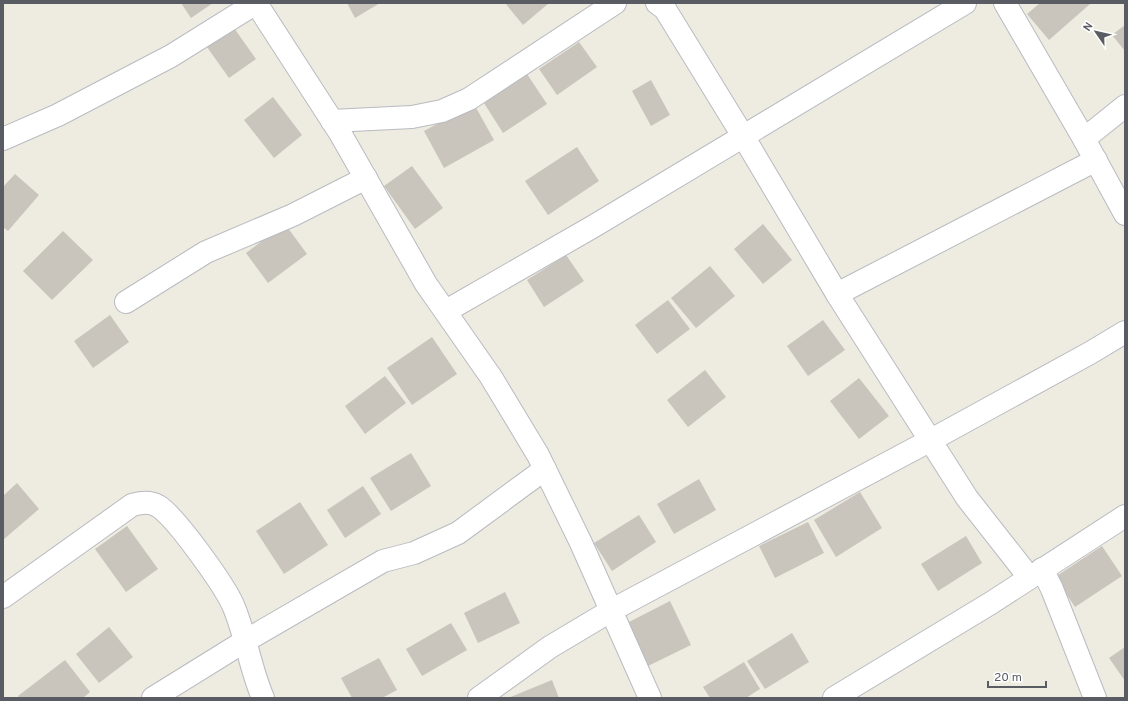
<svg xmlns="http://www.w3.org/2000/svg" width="1128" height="701" font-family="Overpass,sans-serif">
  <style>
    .building { fill: #c9c5bd }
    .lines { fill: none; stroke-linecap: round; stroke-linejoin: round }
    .street-casing { stroke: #b8bbc1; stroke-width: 24 }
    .street { stroke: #fff; stroke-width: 22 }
  </style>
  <rect width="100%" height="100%" fill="#eeebe0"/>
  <g class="building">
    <path d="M181 3H213L191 18Z"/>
    <path d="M347 3H380L355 18Z"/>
    <path d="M505 3H549L523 25Z"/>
    <path d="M1040 3H1089L1090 4 1049 40 1027 14Z"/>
    <path d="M1125 25V51L1112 35Z"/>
    <path d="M234 28 256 59 229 78 207 47Z"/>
    <path d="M579 42 597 67 557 95 539 69Z"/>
    <path d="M527 74 547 104 503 133 484 103Z"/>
    <path d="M651 80 670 115 651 126 632 91Z"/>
    <path d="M273 97 302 135 274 158 244 120Z"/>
    <path d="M474 104 494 140 444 168 424 131Z"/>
    <path d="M577 147 599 181 548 215 525 181Z"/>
    <path d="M412 166 443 208 415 229 384 186Z"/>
    <path d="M15 174 39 195 8 231 3 227V187Z"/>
    <path d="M285 224 307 254 268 283 246 253Z"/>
    <path d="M763 224 792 260 763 284 734 249Z"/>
    <path d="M63 231 93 260 52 300 23 271Z"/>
    <path d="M566 255 584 281 544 307 527 280Z"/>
    <path d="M710 266 735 296 696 328 671 298Z"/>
    <path d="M668 300 690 329 657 354 635 325Z"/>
    <path d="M110 315 129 342 93 368 74 341Z"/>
    <path d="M823 320 845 350 808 376 787 346Z"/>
    <path d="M432 337 457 374 412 405 387 368Z"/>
    <path d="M705 370 726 397 688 427 667 400Z"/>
    <path d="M385 376 406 403 365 434 345 406Z"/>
    <path d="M859 378 889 416 859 439 830 401Z"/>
    <path d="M411 453 431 486 391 511 370 478Z"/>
    <path d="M699 479 716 510 674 534 657 504Z"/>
    <path d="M17 483 39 509 3 540V496Z"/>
    <path d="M363 486 381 514 345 538 327 510Z"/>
    <path d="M860 492 882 528 836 557 814 520Z"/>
    <path d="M300 502 328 545 284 574 256 531Z"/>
    <path d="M639 515 656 542 612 571 594 543Z"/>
    <path d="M808 522 824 553 775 578 759 546Z"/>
    <path d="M127 526 158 569 126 592 95 549Z"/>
    <path d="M966 536 982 563 938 591 921 564Z"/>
    <path d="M1102 546 1122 576 1075 607 1055 577Z"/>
    <path d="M505 592 520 623 478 643 464 613Z"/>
    <path d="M670 601 691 645 648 666 627 623Z"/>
    <path d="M451 623 467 650 422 676 406 649Z"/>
    <path d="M109 627 133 657 99 683 76 654Z"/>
    <path d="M792 633 809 662 765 689 747 661Z"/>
    <path d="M1125 647V681L1109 658Z"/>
    <path d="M379 658 397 690 382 698H352L341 678Z"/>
    <path d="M65 660 90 692 83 698H19L18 696Z"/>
    <path d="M744 662 760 689 746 698H710L703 687Z"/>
    <path d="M552 680 559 698H508Z"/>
  </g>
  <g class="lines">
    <g class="street-casing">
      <g id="street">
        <path d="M256 3 340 133 426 284 491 377 538 455 581 543 650 698"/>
        <path d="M657 3 665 9 743 136 837 294 967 498 1029 577"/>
        <path d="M1005 3 1084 139 1125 214"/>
        <path d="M332 121 412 117 442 111 469 99 615 3"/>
        <path d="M3 139 58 115 171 56 256 3"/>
        <path d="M1084 139 1125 106"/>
        <path d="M837 294 1096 160"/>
        <path d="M126 302 206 252 293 215 366 178"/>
        <path d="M446 311 594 226 965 3"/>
        <path d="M1042 569 1052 589 1095 698"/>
        <path d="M3 597 132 505C141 503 149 501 158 506 176 517 224 585 233 605 246 635 250 668 263 698"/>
        <path d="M153 698 245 641 383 561 414 553 458 533 545 469"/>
        <path d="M479 698 550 647 612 610 931 440 1090 353 1125 332"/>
        <path d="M834 698 991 603 1125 516"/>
      </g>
    </g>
    <use href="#street" class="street"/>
  </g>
  <rect width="1128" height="701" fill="none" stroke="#595d63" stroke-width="8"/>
  <g transform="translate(1096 32) rotate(304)" stroke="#ffffff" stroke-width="3" paint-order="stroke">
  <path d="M0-3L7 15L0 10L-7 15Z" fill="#595d63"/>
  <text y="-6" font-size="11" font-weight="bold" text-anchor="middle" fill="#595d63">N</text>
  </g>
  <path d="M988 681v6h58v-6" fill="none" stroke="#595d63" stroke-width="2"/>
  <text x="994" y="681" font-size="12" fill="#595d63" stroke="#ffffff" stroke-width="3" paint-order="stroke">20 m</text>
</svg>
